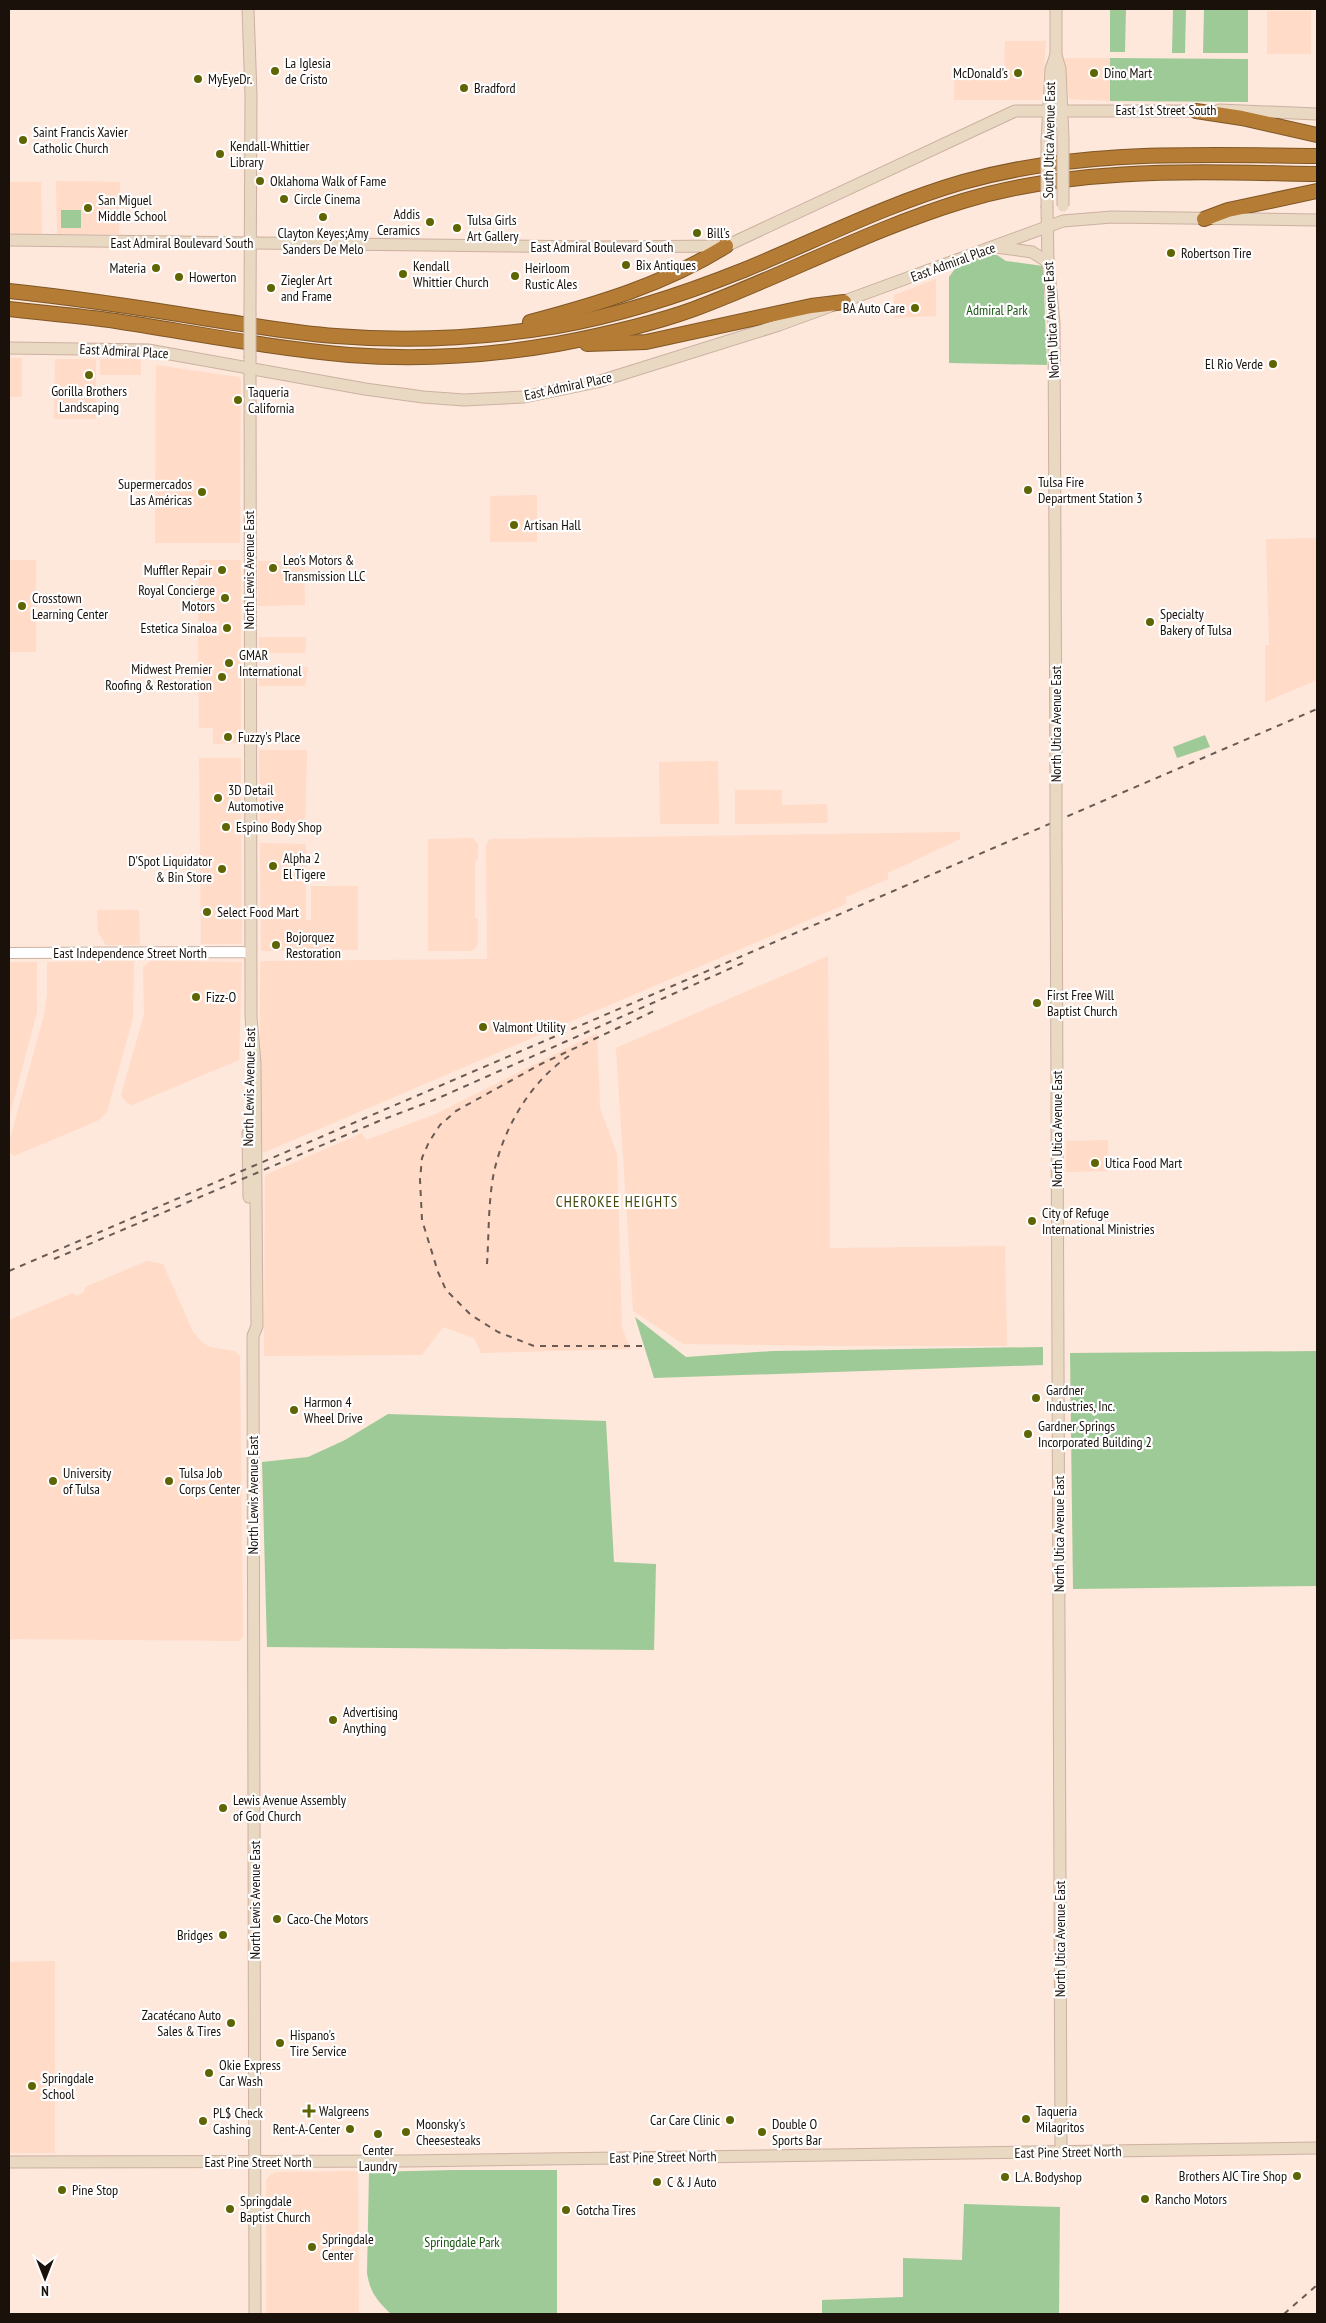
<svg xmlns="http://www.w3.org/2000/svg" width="1326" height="2323" font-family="'PT Sans Narrow',sans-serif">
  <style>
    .built { fill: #ffdbc8 }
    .green { fill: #9eca97 }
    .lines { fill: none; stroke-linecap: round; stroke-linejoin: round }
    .tertiary-casing { stroke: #ccb1a2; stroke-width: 12 }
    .secondary-casing { stroke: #ccb1a2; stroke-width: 13 }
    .motorway-casing { stroke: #7f5726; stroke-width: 16 }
    .tertiary { stroke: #fff; stroke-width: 10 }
    .secondary { stroke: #e9d8c2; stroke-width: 11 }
    .motorway { stroke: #b57c35; stroke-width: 14 }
    .rail { stroke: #695b53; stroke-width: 2; stroke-dasharray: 6 6; stroke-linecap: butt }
    .secondary-bridge-casing { stroke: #ccb1a2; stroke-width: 13; stroke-linecap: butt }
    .secondary-bridge { stroke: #e9d8c2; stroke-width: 11 }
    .poi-dot { fill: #5f6502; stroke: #fff; stroke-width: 2 }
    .labels { text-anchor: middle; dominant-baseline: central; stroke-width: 4.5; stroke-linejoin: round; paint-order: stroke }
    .poi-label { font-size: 14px; fill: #1a110b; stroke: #fff; text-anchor: start }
    .street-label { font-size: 14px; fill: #1a110b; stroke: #fff }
    .park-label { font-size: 14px; fill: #1a5513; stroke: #fff }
    .neighbourhood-label { font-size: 15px; letter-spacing: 1px; fill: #45490c; stroke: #fff }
  </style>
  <rect width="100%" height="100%" fill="#fee7db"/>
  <g class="built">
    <rect x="1267" y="11" width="44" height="43"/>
    <path d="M1005 41H1046L1042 100H954V70H997V75H1004Z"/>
    <path d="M1064 58H1110V101L1069 99Z"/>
    <path d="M56 181 120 182 119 234H57Z"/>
    <path d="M9 182H41L42 234 9 233Z"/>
    <path d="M936 279V316L894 318V295Z"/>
    <rect x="9" y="358" width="13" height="39"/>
    <path d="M55 359H96V419H54Z"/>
    <path d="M100 359H137L141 360V375H100Z"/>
    <path d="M156 365 238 377 241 380 240 543H155Z"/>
    <path d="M537 495V542H490V496Z"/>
    <path d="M1317 538V680L1265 702V645H1269L1266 539Z"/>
    <rect x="9" y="560" width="27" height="92"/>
    <path d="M199 560H241V743L213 744V728H199L198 636H219V621H198Z"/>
    <path d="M258 561H304L305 605 258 606Z"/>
    <path d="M259 637H306L305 653H259Z"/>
    <path d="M303 667H308L305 686H259V668Z"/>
    <path d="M259 750H307L305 829 260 830Z"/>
    <path d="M199 758H241L242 944H201Z"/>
    <path d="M718 761 719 824H660L659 762Z"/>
    <path d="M735 790H782V805L827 804 828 821 826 823 735 824Z"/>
    <path d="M960 832V839L888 873V879L846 897V904L263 1153 260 1135V963L262 961 487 959 486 845 490 839Z"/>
    <path d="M473 838 478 845V858L475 862V918H478V943L474 950 469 951H428V839Z"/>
    <path d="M260 843 306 844V920H311V886H358V950L261 951Z"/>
    <path d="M97 910H139L140 945H106L98 932Z"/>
    <path d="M828 956 830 1248 1005 1246 1007 1346H830L683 1344 633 1311 616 1048Z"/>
    <path d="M134 961 133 1018 107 1112 99 1120 14 1156 9 1151V1143L44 1015 47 994V962Z"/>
    <path d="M151 961 242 962 239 1060 132 1105 127 1103 121 1095 144 1015 143 967Z"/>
    <path d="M9 962H37V1012L9 1118Z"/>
    <path d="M597 1033 600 1108 617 1154 622 1329 631 1349 481 1353 474 1338 443 1327 422 1355 264 1356 265 1175 362 1133 366 1140 436 1114Z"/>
    <path d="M1108 1140V1171L1066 1172V1141Z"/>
    <path d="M147 1261 163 1264 193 1332 202 1342 210 1347 234 1351 240 1356 243 1636 239 1641 9 1639V1320L73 1293 76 1296 84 1292 85 1287Z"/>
    <path d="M55 1961V2153H9V1962Z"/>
    <path d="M358 2171 359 2314H266V2180L270 2175 276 2172Z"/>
  </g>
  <g class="green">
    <path d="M1110 9H1126L1125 52H1110Z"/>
    <path d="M1173 9 1186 10 1185 53H1172Z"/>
    <path d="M1204 10H1248V53H1203Z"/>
    <path d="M1110 58 1248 59V102L1110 101Z"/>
    <rect x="61" y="210" width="20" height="18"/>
    <path d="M990 255H997L1006 261 1043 266 1047 365 949 363V277L957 266Z"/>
    <path d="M1205 735 1210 747 1177 758 1173 747Z"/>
    <path d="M635 1317 686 1357 773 1351 1043 1347V1365L654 1378Z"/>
    <path d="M1317 1351V1586L1073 1589 1070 1353Z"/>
    <path d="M388 1414 606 1421 614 1562 656 1564 654 1650 267 1647 262 1462 308 1457 345 1440Z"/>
    <path d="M453 2170H557V2314H391C377 2301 370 2292 367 2273L369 2172Z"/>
    <path d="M964 2204 1060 2207 1059 2314H822V2300L903 2297V2258L962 2260Z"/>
  </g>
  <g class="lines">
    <g class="tertiary-casing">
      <path id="tertiary" d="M9 953 243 952 251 954"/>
    </g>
    <g class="secondary-casing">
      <g id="secondary">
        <path d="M248 9 251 95 250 313"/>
        <path d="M1056 9V55L1060 69 1063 138"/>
        <path d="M1219 110 1317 114"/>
        <path d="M1047 141 1051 69 1056 55"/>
        <path d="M1047 208 1048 262 1054 323 1056 784"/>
        <path d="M9 240 597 247 726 246 1015 111H1203"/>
        <path d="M996 247 1032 252 1048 262"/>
        <path d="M9 348 148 350 365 389 423 397 464 400 524 397 597 382 779 325 1063 221 1112 217 1317 220"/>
        <path d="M250 358 251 1017 255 1063 257 1326 253 1336 255 2314"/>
        <path d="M1056 835 1061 2152"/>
        <path d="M248 1133 249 1197"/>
        <path d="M9 2162 406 2161 1317 2148"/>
      </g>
    </g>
    <g class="motorway-casing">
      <g id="motorway">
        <path d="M1196 111 1242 118 1317 135"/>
        <path d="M1204 219 1228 210 1317 191"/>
        <path d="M9 291C76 298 142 308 209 319 251 325 293 333 336 336 410 342 484 338 557 326 621 315 684 294 744 270 817 240 887 204 963 182 1080 149 1197 155 1317 156"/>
        <path d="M9 309C44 313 80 316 116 321 194 333 271 348 349 355 418 360 489 356 557 344 603 335 650 325 694 309 785 275 871 229 963 201 1078 166 1198 172 1317 174"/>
        <path d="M530 322C598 304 665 284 726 246"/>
        <path d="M587 344 646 342 811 306 844 302"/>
      </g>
    </g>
    <use href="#tertiary" class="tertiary"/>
    <use href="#secondary" class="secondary"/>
    <use href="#motorway" class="motorway"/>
    <g class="rail">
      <path d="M54 1259 379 1121 434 1100 745 962"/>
      <path d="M487 1264C489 1234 488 1202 494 1172 504 1127 531 1081 569 1056"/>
      <path d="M9 1271 1317 709"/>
      <path d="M642 1346H534L498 1332 471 1315 446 1290 438 1272 422 1220 420 1180 422 1158 429 1142 440 1125 456 1111 541 1064 654 1011"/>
      <path d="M1284 2314 1317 2285"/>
    </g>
    <g class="secondary-bridge-casing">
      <g id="secondary-bridge">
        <path d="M1063 138V206"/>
        <path d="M1047 208V141"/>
        <path d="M250 358V313"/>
        <path d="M1056 835V784"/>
      </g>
    </g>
    <use href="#secondary-bridge" class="secondary-bridge"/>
  </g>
  <g class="poi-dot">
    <circle cx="275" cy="71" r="5"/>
    <circle cx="1018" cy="73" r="5"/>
    <circle cx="1094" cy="73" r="5"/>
    <circle cx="198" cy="79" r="5"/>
    <circle cx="464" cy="88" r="5"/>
    <circle cx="23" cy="140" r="5"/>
    <circle cx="220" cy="154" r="5"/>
    <circle cx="260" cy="181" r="5"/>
    <circle cx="284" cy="199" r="5"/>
    <circle cx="88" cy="208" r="5"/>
    <circle cx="323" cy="217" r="5"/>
    <circle cx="430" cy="222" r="5"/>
    <circle cx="457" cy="228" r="5"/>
    <circle cx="697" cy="233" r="5"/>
    <circle cx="1171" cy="253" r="5"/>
    <circle cx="626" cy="265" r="5"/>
    <circle cx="156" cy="268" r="5"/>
    <circle cx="403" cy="274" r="5"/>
    <circle cx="515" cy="276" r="5"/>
    <circle cx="179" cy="277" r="5"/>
    <circle cx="271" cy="288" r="5"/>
    <circle cx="915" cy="308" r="5"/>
    <circle cx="1273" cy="364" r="5"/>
    <circle cx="89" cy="375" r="5"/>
    <circle cx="238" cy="400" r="5"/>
    <circle cx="1028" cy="490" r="5"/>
    <circle cx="202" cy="492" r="5"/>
    <circle cx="514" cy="525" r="5"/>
    <circle cx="273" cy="568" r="5"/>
    <circle cx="222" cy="570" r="5"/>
    <circle cx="225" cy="598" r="5"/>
    <circle cx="22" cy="606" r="5"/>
    <circle cx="1150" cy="622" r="5"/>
    <circle cx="227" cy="628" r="5"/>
    <circle cx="229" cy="663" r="5"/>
    <circle cx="222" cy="677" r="5"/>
    <circle cx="228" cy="737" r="5"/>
    <circle cx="218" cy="798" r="5"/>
    <circle cx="226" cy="827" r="5"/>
    <circle cx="273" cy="866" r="5"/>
    <circle cx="222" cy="869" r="5"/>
    <circle cx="207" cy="912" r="5"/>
    <circle cx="276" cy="945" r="5"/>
    <circle cx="196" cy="997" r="5"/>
    <circle cx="1037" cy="1003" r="5"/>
    <circle cx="483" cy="1027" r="5"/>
    <circle cx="1095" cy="1163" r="5"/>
    <circle cx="1032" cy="1221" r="5"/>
    <circle cx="1036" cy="1398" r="5"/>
    <circle cx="294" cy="1410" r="5"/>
    <circle cx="1028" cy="1434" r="5"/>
    <circle cx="53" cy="1481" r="5"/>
    <circle cx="169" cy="1481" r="5"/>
    <circle cx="333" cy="1720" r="5"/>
    <circle cx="223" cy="1808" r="5"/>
    <circle cx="277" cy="1919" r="5"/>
    <circle cx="223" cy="1935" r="5"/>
    <circle cx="231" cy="2023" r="5"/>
    <circle cx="280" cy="2043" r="5"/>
    <circle cx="209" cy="2073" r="5"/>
    <circle cx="32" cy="2086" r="5"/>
    <path d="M306.5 2103.5h5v5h5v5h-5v5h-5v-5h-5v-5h5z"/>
    <circle cx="1026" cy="2119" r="5"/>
    <circle cx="730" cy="2120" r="5"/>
    <circle cx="203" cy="2121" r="5"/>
    <circle cx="350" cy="2129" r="5"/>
    <circle cx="406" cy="2132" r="5"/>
    <circle cx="762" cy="2132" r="5"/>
    <circle cx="378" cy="2134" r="5"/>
    <circle cx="1297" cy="2176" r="5"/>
    <circle cx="1005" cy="2177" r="5"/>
    <circle cx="657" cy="2182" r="5"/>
    <circle cx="62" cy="2190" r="5"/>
    <circle cx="1145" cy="2199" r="5"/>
    <circle cx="230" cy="2209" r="5"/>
    <circle cx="566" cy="2210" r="5"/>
    <circle cx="312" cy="2247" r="5"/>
  </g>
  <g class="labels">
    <g class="poi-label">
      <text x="285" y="63">La Iglesia<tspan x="285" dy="16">de Cristo</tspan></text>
      <text x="1008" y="73" text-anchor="end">McDonald's</text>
      <text x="1104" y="73">Dino Mart</text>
      <text x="208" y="79">MyEyeDr.</text>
      <text x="474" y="88">Bradford</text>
      <text x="33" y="132">Saint Francis Xavier<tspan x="33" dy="16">Catholic Church</tspan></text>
      <text x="230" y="146">Kendall-Whittier<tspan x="230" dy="16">Library</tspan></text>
      <text x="270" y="181">Oklahoma Walk of Fame</text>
      <text x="294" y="199">Circle Cinema</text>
      <text x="98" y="200">San Miguel<tspan x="98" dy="16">Middle School</tspan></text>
      <text x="420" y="214" text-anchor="end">Addis<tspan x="420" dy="16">Ceramics</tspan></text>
      <text x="467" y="220">Tulsa Girls<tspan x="467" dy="16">Art Gallery</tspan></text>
      <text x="323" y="233" text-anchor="middle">Clayton Keyes;Amy<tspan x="323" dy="16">Sanders De Melo</tspan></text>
      <text x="707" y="233">Bill's</text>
      <text x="1181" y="253">Robertson Tire</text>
      <text x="636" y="265">Bix Antiques</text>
      <text x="413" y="266">Kendall<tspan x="413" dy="16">Whittier Church</tspan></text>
      <text x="146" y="268" text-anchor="end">Materia</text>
      <text x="525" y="268">Heirloom<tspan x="525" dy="16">Rustic Ales</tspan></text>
      <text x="189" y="277">Howerton</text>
      <text x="281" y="280">Ziegler Art<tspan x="281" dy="16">and Frame</tspan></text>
      <text x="905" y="308" text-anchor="end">BA Auto Care</text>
      <text x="1263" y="364" text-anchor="end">El Rio Verde</text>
      <text x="89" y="391" text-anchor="middle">Gorilla Brothers<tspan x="89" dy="16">Landscaping</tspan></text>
      <text x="248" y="392">Taqueria<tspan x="248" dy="16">California</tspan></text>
      <text x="1038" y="482">Tulsa Fire<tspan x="1038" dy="16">Department Station 3</tspan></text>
      <text x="192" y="484" text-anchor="end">Supermercados<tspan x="192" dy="16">Las Américas</tspan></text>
      <text x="524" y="525">Artisan Hall</text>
      <text x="283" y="560">Leo's Motors &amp;<tspan x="283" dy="16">Transmission LLC</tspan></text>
      <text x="212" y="570" text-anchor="end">Muffler Repair</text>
      <text x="215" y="590" text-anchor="end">Royal Concierge<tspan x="215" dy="16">Motors</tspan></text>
      <text x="32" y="598">Crosstown<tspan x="32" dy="16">Learning Center</tspan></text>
      <text x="1160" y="614">Specialty<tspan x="1160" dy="16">Bakery of Tulsa</tspan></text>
      <text x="217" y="628" text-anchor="end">Estetica Sinaloa</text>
      <text x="239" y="655">GMAR<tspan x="239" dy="16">International</tspan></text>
      <text x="212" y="669" text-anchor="end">Midwest Premier<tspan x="212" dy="16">Roofing &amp; Restoration</tspan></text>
      <text x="238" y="737">Fuzzy's Place</text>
      <text x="228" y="790">3D Detail<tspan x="228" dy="16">Automotive</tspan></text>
      <text x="236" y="827">Espino Body Shop</text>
      <text x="283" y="858">Alpha 2<tspan x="283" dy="16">El Tigere</tspan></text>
      <text x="212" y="861" text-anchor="end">D'Spot Liquidator<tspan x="212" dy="16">&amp; Bin Store</tspan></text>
      <text x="217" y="912">Select Food Mart</text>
      <text x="286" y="937">Bojorquez<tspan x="286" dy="16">Restoration</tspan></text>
      <text x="1047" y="995">First Free Will<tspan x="1047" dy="16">Baptist Church</tspan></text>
      <text x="206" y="997">Fizz-O</text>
      <text x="493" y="1027">Valmont Utility</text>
      <text x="1105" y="1163">Utica Food Mart</text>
      <text x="1042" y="1213">City of Refuge<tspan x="1042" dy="16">International Ministries</tspan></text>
      <text x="1046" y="1390">Gardner<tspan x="1046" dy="16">Industries, Inc.</tspan></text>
      <text x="304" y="1402">Harmon 4<tspan x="304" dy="16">Wheel Drive</tspan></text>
      <text x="1038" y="1426">Gardner Springs<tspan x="1038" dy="16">Incorporated Building 2</tspan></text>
      <text x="63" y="1473">University<tspan x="63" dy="16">of Tulsa</tspan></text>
      <text x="179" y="1473">Tulsa Job<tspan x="179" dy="16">Corps Center</tspan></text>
      <text x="343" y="1712">Advertising<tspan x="343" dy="16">Anything</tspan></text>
      <text x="233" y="1800">Lewis Avenue Assembly<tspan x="233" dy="16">of God Church</tspan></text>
      <text x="287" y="1919">Caco-Che Motors</text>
      <text x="213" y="1935" text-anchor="end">Bridges</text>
      <text x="221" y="2015" text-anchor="end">Zacatécano Auto<tspan x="221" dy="16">Sales &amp; Tires</tspan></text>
      <text x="290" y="2035">Hispano's<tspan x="290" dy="16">Tire Service</tspan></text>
      <text x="219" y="2065">Okie Express<tspan x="219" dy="16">Car Wash</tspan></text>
      <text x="42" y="2078">Springdale<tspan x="42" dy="16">School</tspan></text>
      <text x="319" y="2111">Walgreens</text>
      <text x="1036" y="2111">Taqueria<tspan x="1036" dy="16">Milagritos</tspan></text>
      <text x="213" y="2113">PL$ Check<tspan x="213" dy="16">Cashing</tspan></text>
      <text x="720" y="2120" text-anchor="end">Car Care Clinic</text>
      <text x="416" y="2124">Moonsky's<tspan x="416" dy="16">Cheesesteaks</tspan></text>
      <text x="772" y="2124">Double O<tspan x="772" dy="16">Sports Bar</tspan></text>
      <text x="340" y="2129" text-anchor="end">Rent-A-Center</text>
      <text x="378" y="2150" text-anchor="middle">Center<tspan x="378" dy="16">Laundry</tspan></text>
      <text x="1287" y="2176" text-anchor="end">Brothers AJC Tire Shop</text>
      <text x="1015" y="2177">L.A. Bodyshop</text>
      <text x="667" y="2182">C &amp; J Auto</text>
      <text x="72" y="2190">Pine Stop</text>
      <text x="1155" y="2199">Rancho Motors</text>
      <text x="240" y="2201">Springdale<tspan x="240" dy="16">Baptist Church</tspan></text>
      <text x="576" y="2210">Gotcha Tires</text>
      <text x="322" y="2239">Springdale<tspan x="322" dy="16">Center</tspan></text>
    </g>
    <g class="street-label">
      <text x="1166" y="110">East 1st Street South</text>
      <text transform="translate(1049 140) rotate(-89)">South Utica Avenue East</text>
      <text x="182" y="243">East Admiral Boulevard South</text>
      <text x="602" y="247">East Admiral Boulevard South</text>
      <text transform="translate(953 262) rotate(-20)">East Admiral Place</text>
      <text transform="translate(1051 320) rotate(-93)">North Utica Avenue East</text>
      <text transform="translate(124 351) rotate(3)">East Admiral Place</text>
      <text transform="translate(568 386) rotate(-12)">East Admiral Place</text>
      <text transform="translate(249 570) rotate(-90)">North Lewis Avenue East</text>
      <text transform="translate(1056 724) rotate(-90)">North Utica Avenue East</text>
      <text x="130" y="953">East Independence Street North</text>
      <text transform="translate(249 1087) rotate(-89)">North Lewis Avenue East</text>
      <text transform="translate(1057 1129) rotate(-90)">North Utica Avenue East</text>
      <text transform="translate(253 1495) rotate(-90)">North Lewis Avenue East</text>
      <text transform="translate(1059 1534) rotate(-90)">North Utica Avenue East</text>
      <text transform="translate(255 1900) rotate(-90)">North Lewis Avenue East</text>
      <text transform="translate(1060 1939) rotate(-90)">North Utica Avenue East</text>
      <text transform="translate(1068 2152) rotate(-1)">East Pine Street North</text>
      <text transform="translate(663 2157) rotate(-1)">East Pine Street North</text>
      <text x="258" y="2162">East Pine Street North</text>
    </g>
    <g class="park-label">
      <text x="997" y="310">Admiral Park</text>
      <text x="462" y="2242">Springdale Park</text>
    </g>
    <g class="neighbourhood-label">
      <text x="617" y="1201">CHEROKEE HEIGHTS</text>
    </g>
  </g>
  <rect width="1326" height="2323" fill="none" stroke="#1a110b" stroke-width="20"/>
  <g transform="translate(45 2278) rotate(180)" stroke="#ffffff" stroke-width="4" paint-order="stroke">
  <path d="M0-4L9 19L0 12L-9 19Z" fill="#1a110b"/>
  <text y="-8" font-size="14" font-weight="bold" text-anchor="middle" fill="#1a110b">N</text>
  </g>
</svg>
